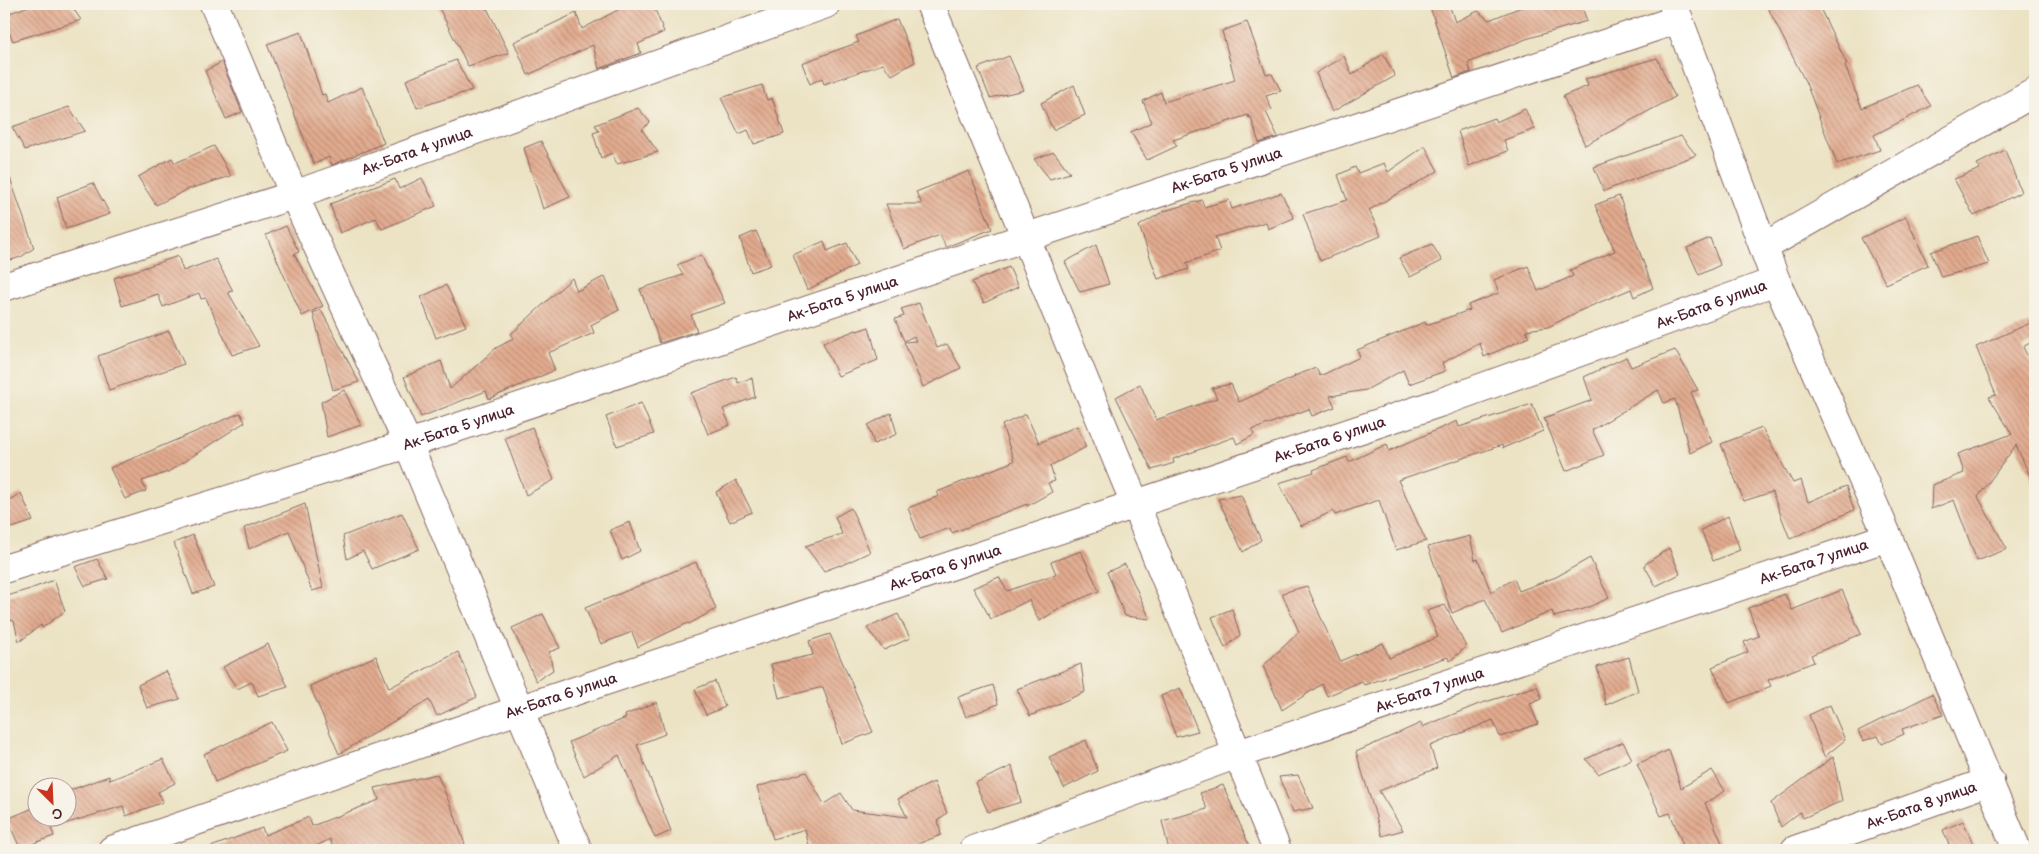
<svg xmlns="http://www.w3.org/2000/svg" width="2039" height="854" font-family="'Balsamiq Sans',sans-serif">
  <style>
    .building { fill: url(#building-back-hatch) }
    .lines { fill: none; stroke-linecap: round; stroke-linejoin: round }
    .minor-casing { stroke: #836461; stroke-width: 30 }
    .minor { stroke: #fff; stroke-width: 28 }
    .labels { text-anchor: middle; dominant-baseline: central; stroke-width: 4.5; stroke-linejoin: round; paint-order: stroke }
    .street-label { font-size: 15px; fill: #4a1f2b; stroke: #f7f3e8 }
  </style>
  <defs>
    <pattern id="building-back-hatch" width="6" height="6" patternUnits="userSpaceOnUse" patternTransform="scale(1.25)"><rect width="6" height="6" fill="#e2ab8f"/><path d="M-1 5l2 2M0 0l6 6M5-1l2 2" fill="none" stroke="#b98b75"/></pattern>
  </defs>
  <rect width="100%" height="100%" fill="#f7f3e8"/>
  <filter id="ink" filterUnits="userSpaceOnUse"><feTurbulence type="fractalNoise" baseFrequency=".02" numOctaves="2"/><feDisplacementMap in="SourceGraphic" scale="10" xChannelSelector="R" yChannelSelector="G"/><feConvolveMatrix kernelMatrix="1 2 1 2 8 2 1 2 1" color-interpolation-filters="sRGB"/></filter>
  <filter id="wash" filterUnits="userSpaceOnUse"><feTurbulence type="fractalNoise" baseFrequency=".0096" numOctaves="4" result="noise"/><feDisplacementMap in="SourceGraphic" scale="20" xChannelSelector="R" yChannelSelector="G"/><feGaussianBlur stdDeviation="1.12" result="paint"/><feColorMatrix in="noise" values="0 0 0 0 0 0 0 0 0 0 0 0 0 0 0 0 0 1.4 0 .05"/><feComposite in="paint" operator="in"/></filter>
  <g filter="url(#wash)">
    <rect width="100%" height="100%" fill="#ece3c4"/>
    <g id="blocks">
      <g class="building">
        <path d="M35 4H70L81 20 13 41 4 22V15Z"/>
        <path d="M437 4H485L509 53 468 66Z"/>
        <path d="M629 4H653L664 32 638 44 641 53 599 69 593 45 528 75 514 42 576 13 582 29Z"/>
        <path d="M1429 4H1449L1455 22 1478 11 1489 20 1529 4H1581L1587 21 1526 39 1468 63 1471 72 1454 78Z"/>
        <path d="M1766 4H1818L1847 64 1845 66 1862 108 1917 85 1931 106 1874 135 1880 150 1837 164 1806 83Z"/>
        <path d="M897 19 915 62 892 75 883 64 824 84 822 78 810 84 802 63 859 42 856 36Z"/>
        <path d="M1247 22 1266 74H1272L1281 91 1266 96 1272 110 1266 112 1278 137 1259 143 1251 117 1249 118 1248 115 1173 140 1177 146 1147 160 1131 132 1152 122 1143 101 1161 92 1164 102 1235 80 1222 31Z"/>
        <path d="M301 32 322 95 325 94 328 103 362 87 384 143 332 165 329 157 314 164 267 44Z"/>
        <path d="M1383 54 1395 76 1332 112 1316 73 1344 56 1352 75Z"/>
        <path d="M1009 56 1024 90 990 98 978 68Z"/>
        <path d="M1657 58 1675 97 1585 145 1563 96 1588 86 1585 79Z"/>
        <path d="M456 60 472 90 417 108 406 80Z"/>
        <path d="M222 62 242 112 226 119 205 71Z"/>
        <path d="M762 85 767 100 772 98 784 134 754 144 748 130 739 134 721 98Z"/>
        <path d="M1074 85 1085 115 1053 130 1041 103Z"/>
        <path d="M69 107 85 131 25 150 12 127Z"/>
        <path d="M638 108 650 122 642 130 658 152 617 164 612 153 601 158 593 133 599 131 595 125Z"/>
        <path d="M1525 109 1535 129 1504 140 1508 151 1469 166 1458 131 1494 118 1496 122Z"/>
        <path d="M1681 136 1696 155 1604 191 1594 167Z"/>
        <path d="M541 141 570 197 543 209 524 148Z"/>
        <path d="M214 146 231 176 189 189 156 205 138 177 172 158 175 163Z"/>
        <path d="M1425 146 1438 171 1369 210 1381 236 1320 261 1303 214 1347 200 1338 175 1355 167 1358 173 1384 163 1388 172Z"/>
        <path d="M2005 150 2021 192 1974 216 1954 179 1980 169 1977 164Z"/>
        <path d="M1054 152 1070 173 1050 179 1034 159Z"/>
        <path d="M7 169 34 248 21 257 4 262V170Z"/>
        <path d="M969 171 992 229 946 247 940 235 904 249 886 204H922L916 192Z"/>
        <path d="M422 178 436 206 382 229 376 218 340 233 330 204 395 179 399 189Z"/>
        <path d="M93 183 110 214 66 229 57 197Z"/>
        <path d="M1281 193 1294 218 1268 229 1266 222 1215 237 1220 251 1186 263 1189 269 1158 279 1139 226 1164 211 1202 200 1204 207 1229 200 1232 209Z"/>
        <path d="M1619 196 1653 288 1634 297 1631 289 1577 312 1548 327 1526 330 1529 337 1484 357 1480 343 1442 363 1445 371 1409 384 1403 370 1366 390 1330 396 1335 407 1312 416 1309 409 1252 430 1254 435 1237 444 1234 437 1173 459 1174 463 1152 470 1116 397 1140 384 1156 420 1217 398 1212 388 1231 384 1239 402 1295 377 1294 376 1316 368 1320 376 1360 357 1357 350 1425 322 1426 325 1470 310 1468 305 1499 293 1494 280 1528 266 1538 291 1573 276 1570 270 1615 251 1595 205Z"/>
        <path d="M1906 217 1928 265 1886 284 1861 238Z"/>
        <path d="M286 226 299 252 294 254 323 306 302 316 266 235Z"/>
        <path d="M756 231 771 265 751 272 740 238Z"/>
        <path d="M1977 236 1989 264 1941 277 1931 252Z"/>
        <path d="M1710 238 1720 265 1699 275 1687 248Z"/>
        <path d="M824 241 827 251 847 243 857 265 807 290 793 255Z"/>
        <path d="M1432 244 1442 261 1410 277 1399 258Z"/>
        <path d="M1096 245 1109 284 1080 292 1065 262Z"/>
        <path d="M701 255 725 303 691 315 697 331 660 343 640 289 683 275 677 265Z"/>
        <path d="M178 256 183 271 216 259 233 291 228 292 259 346 232 355 206 298 201 299 199 293 163 307 158 294 122 306 114 278Z"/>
        <path d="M1009 267 1018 287 984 303 972 282Z"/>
        <path d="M605 276 619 310 591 325 594 333 548 353 555 370 489 399 486 391 421 417 404 377 441 361 450 389 496 348 513 339 511 334 572 278 577 291Z"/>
        <path d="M446 285 466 326 436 338 421 297Z"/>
        <path d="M919 303 937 348 947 344 961 368 923 387 904 342 916 341 914 336 904 341 895 319 904 316 901 309Z"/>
        <path d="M321 310 359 382 333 390 313 313Z"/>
        <path d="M2035 321V340L2023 347 2035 371V487L2016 445 1978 497 2007 549 1977 561 1954 500 1931 509 1932 485 1964 473 1958 454 2012 434 1989 397 1996 395 1976 347Z"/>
        <path d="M869 327 878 360 838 376 823 343 856 330 857 331Z"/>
        <path d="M169 331 184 364 109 390 98 356Z"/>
        <path d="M1675 350 1698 390 1691 392 1712 442 1690 453 1675 399 1664 403 1658 390 1592 430 1604 455 1566 471 1544 418 1592 400 1584 377 1626 357 1631 367Z"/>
        <path d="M736 377 738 383 752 378 755 397 723 409 730 425 708 434 691 393Z"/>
        <path d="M344 390 361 425 327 437 321 402Z"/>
        <path d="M641 403 654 434 617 446 606 417Z"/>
        <path d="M1532 404 1543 431 1503 448 1502 445 1398 480 1426 541 1396 550 1379 500 1335 515 1333 511 1301 526 1279 483 1314 472 1313 470 1347 457 1349 462 1387 444 1389 451 1457 421 1459 427Z"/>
        <path d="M240 413 245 422 168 472 142 481 146 491 125 499 110 468Z"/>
        <path d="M891 413 897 434 874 444 868 425Z"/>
        <path d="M1026 414 1039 443 1077 426 1086 447 1050 466 1055 481 1048 483 1052 492 1027 506V504L952 533 950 528 920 539 908 508 939 496 937 492 1014 461 1002 425Z"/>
        <path d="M532 427 554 480 526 495 505 438Z"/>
        <path d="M1762 428 1793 483 1801 480 1808 502 1846 486 1854 510 1790 539 1772 492 1744 501 1721 444Z"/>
        <path d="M736 480 752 512 730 522 716 492Z"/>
        <path d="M21 493 33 521 12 528 4 518V503Z"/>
        <path d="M1241 495 1261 540 1243 552 1218 499Z"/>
        <path d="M305 504 323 588 312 591 289 531 249 549 244 528Z"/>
        <path d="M851 508 870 552 840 566V565L824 571 805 546 842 534 835 517Z"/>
        <path d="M402 513 419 549 372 569 363 551 347 559 343 536Z"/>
        <path d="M1728 516 1740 550 1713 561 1701 530Z"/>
        <path d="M630 522 640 551 622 560 610 530Z"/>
        <path d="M193 535 214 587 193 594 174 543Z"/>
        <path d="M1470 536 1475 560 1478 559 1491 592 1514 579 1519 591 1556 577 1590 558 1609 598 1584 609 1554 617 1552 611 1502 633 1485 599 1452 613 1428 547Z"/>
        <path d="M1669 548 1680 574 1656 586 1644 565Z"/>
        <path d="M1081 551 1099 591 1068 604 1039 621 1029 600 991 619 973 588 999 577 1007 591 1056 574 1051 562Z"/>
        <path d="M97 559 108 579 85 586 75 567Z"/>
        <path d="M696 562 716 609 689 624 688 623 638 647 632 632 601 644 585 608Z"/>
        <path d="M1125 564 1150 619 1125 616 1107 572Z"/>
        <path d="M54 580 65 611 42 628 41 625 19 642 14 621 8 620 4 609V597L30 589Z"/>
        <path d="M1307 586 1340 661 1383 643 1389 658 1438 637 1427 611 1445 605 1466 647 1450 661 1448 657 1364 685 1362 681 1327 696 1322 684 1282 710 1263 666 1299 632 1282 593Z"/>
        <path d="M1842 590 1861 634 1811 655 1814 662 1768 680 1771 686 1729 703 1712 667 1748 652 1744 642 1759 636 1748 608 1785 594 1792 610Z"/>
        <path d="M1232 609 1240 635 1225 648 1212 617Z"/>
        <path d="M543 614 560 648 549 652 553 670 536 681 512 628Z"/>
        <path d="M898 614 910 638 884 650 867 628Z"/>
        <path d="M830 634 873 732 842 744 823 687 779 698 771 664 813 655 809 641Z"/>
        <path d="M268 644 288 687 258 696 252 682 237 689 223 667Z"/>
        <path d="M458 652 477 697 437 716 429 700 339 754 310 686 376 656 389 688Z"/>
        <path d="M1629 657 1638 691 1606 705 1597 667Z"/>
        <path d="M1081 664 1085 692 1030 716 1017 689Z"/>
        <path d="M166 671 180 699 147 708 138 685Z"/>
        <path d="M715 681 725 707 706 715 695 689Z"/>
        <path d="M993 685 998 704 966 717 958 697Z"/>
        <path d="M1537 686 1542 699 1530 704 1538 724 1500 737 1493 720 1430 746 1437 768 1379 791 1403 830 1382 836 1356 752 1421 723 1422 727 1479 704Z"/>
        <path d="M1180 688 1198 731 1176 737 1161 696Z"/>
        <path d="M1932 694 1943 715 1902 729 1904 734 1882 744 1878 736 1863 741 1858 731Z"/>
        <path d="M657 702 665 734 637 745 671 831 655 838 619 755 584 776 569 742 626 718 625 715Z"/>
        <path d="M1830 705 1845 740 1824 757 1809 715Z"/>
        <path d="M272 722 287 751 215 782 204 754Z"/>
        <path d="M1086 740 1098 771 1064 788 1049 757Z"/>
        <path d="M1623 742 1632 759 1598 774 1586 759Z"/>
        <path d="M1669 750 1681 788 1712 770 1725 791 1705 803 1725 850H1685L1670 813 1661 816 1637 764Z"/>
        <path d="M1833 757 1842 801 1803 818 1800 812 1781 827 1771 803Z"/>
        <path d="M163 759 175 783 158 792 163 802 126 816 123 806 51 828 54 836 20 848 7 819 38 806V816H68V791L109 776 110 780Z"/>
        <path d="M1012 766 1021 802 988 812 975 783Z"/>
        <path d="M806 772 824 804 841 793 852 810 907 817 898 799 934 782 947 813 938 820 941 835 902 850H810L805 829 773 839 757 787Z"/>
        <path d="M437 774 455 816 467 850H334L330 839 309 850H209L208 848 262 828 265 835 309 817 312 826 379 800 375 788Z"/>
        <path d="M1298 775 1313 808 1293 812 1279 777Z"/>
        <path d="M1223 785 1251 850H1169L1162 821 1207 809 1200 793Z"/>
        <path d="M1963 821 1976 850H1951L1943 830Z"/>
      </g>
    </g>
  </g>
  <g filter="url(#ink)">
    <use href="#blocks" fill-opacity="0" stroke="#836461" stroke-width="1"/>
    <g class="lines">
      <g class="minor-casing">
        <g id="minor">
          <path d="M214 4 294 195 408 444 578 850"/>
          <path d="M930 4 1277 850"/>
          <path d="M1673 4 1776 281 1888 537 2017 850"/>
          <path d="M1764 247 2035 92"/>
          <path id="s1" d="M4 287 294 195 826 4"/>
          <path id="s2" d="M4 569 408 444 1679 19"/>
          <path id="s3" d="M112 850 518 710 1439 403 1776 281"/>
          <path id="s4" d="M973 850 1238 754 1888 537"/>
          <path id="s5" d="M1795 850 1990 781"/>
        </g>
      </g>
      <use href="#minor" class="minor"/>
    </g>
  </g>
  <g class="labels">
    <g class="street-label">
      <text stroke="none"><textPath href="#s1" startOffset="435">Ак-Бата 4 улица</textPath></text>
      <text stroke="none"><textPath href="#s2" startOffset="1286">Ак-Бата 5 улица</textPath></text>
      <text stroke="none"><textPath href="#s2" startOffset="881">Ак-Бата 5 улица</textPath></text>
      <text stroke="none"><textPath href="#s3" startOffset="1690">Ак-Бата 6 улица</textPath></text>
      <text stroke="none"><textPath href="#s2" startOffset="476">Ак-Бата 5 улица</textPath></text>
      <text stroke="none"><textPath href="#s3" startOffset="1285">Ак-Бата 6 улица</textPath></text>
      <text stroke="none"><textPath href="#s4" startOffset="889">Ак-Бата 7 улица</textPath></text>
      <text stroke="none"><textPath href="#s3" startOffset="880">Ак-Бата 6 улица</textPath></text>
      <text stroke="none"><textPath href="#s4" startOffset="484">Ак-Бата 7 улица</textPath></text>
      <text stroke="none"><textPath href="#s3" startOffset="475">Ак-Бата 6 улица</textPath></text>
      <text stroke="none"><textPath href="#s5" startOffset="134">Ак-Бата 8 улица</textPath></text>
    </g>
  </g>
  <rect width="2039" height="854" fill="none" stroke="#f7f3e8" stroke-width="20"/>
  <g transform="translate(52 802) rotate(156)"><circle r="24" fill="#f7f3e8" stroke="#b29e9c"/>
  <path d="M0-4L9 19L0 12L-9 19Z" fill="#c8321e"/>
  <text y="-8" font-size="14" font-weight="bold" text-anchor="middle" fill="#4a1f2b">С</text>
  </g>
</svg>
